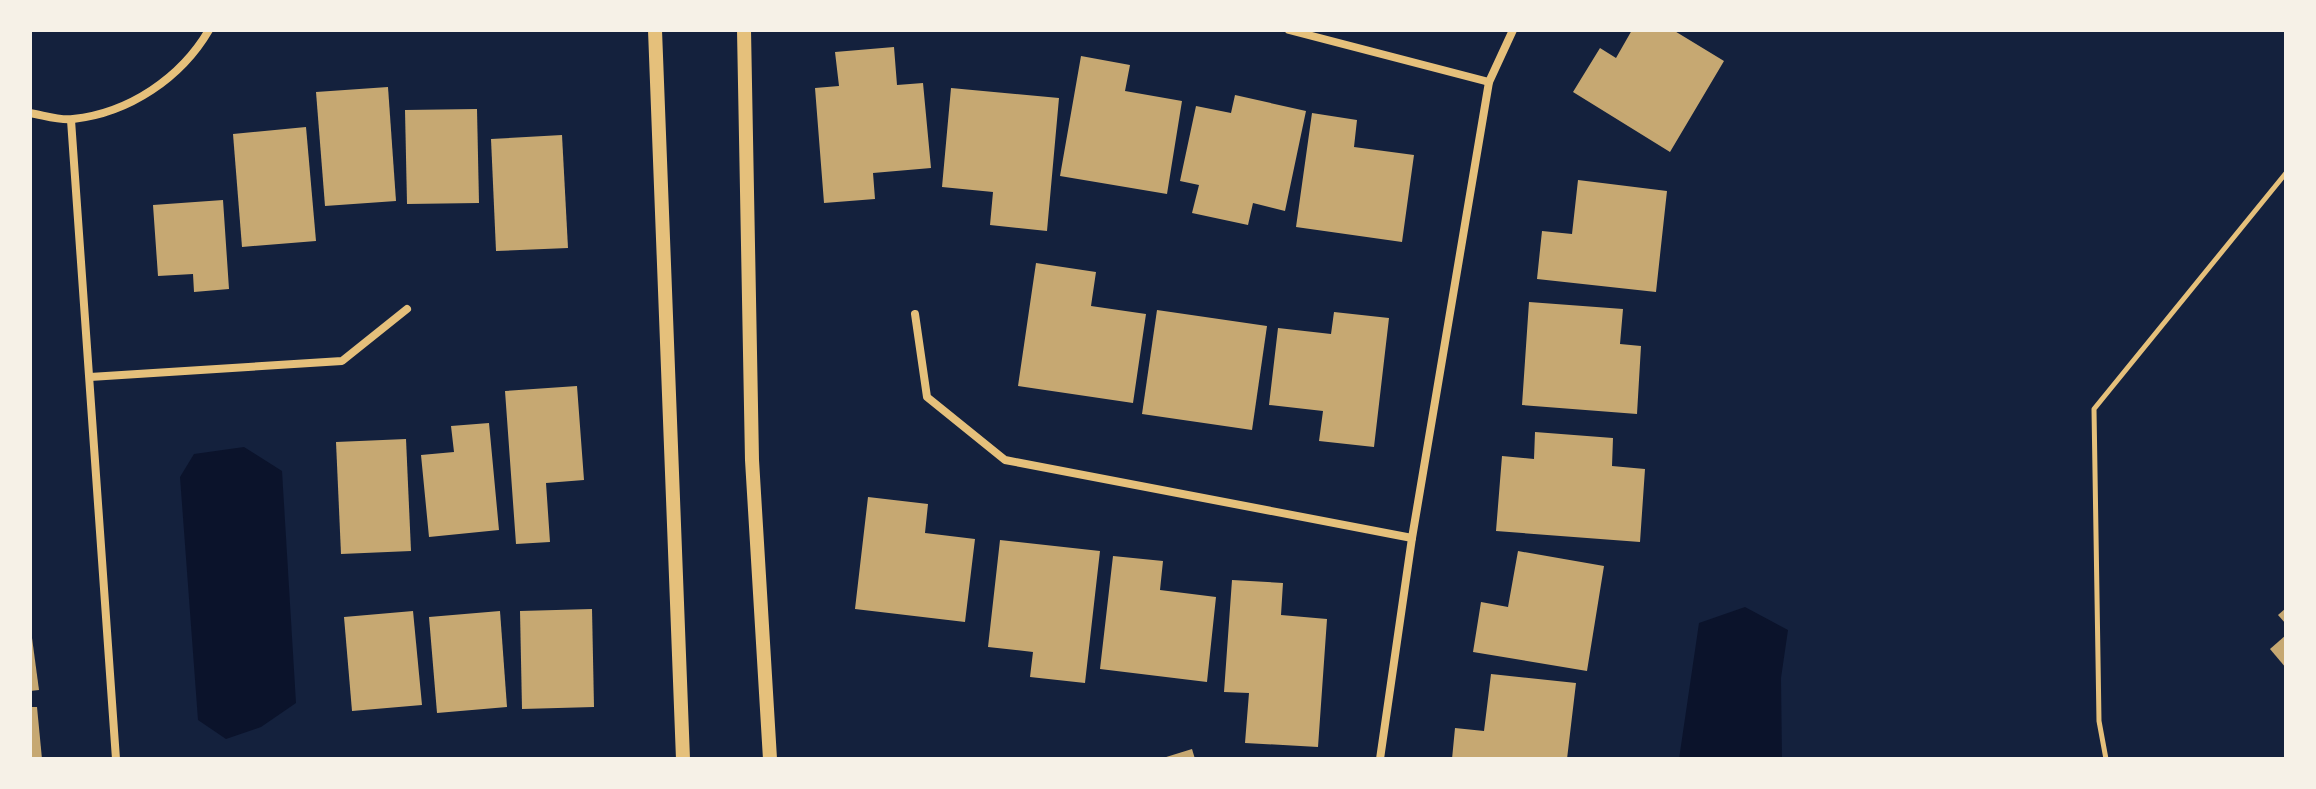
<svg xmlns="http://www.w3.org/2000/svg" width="2316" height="789" font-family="Helvetica,sans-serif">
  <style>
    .water { fill: #0b132b }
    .building { fill: #c6a872 }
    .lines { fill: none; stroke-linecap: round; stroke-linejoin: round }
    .path { stroke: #e5c07b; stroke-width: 5 }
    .minor { stroke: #e5c07b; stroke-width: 8 }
    .tertiary { stroke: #e5c07b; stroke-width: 14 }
  </style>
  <rect width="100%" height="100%" fill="#14213d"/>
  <g class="water">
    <path d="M244 447 282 471 296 703 261 727 226 739 198 720 180 477 194 454Z"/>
    <path d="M1745 607 1788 630 1781 678 1782 759H1679L1699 623Z"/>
  </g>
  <g class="building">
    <path d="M1632 30H1673L1724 61 1670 152 1573 92 1600 48 1616 58Z"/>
    <path d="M894 47 897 85 923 83 931 168 873 173 875 199 824 203 815 88 839 86 835 52Z"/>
    <path d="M1081 56 1130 65 1125 91 1182 101 1167 194 1060 176Z"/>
    <path d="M388 87 396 201 325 206 316 92Z"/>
    <path d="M951 88 1059 98 1047 231 990 225 993 192 942 187Z"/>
    <path d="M1235 95 1306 111 1285 211 1253 203 1248 225 1192 213 1199 185 1180 181 1196 106 1231 113Z"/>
    <path d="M477 109 479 203 407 204 405 110Z"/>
    <path d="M1312 113 1357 120 1354 147 1414 155 1402 242 1296 227Z"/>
    <path d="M306 127 316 241 242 247 233 134Z"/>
    <path d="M562 135 568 248 496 251 491 139Z"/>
    <path d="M1578 180 1667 191 1656 292 1537 279 1542 231 1572 234Z"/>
    <path d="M223 200 229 289 194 292 193 274 158 276 153 205Z"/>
    <path d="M1036 263 1096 272 1091 306 1146 314 1133 403 1018 386Z"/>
    <path d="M1529 302 1623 309 1620 344 1641 346 1637 414 1522 405Z"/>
    <path d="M1157 310 1267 326 1252 430 1142 414Z"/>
    <path d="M1334 312 1389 318 1374 447 1319 441 1323 411 1269 405 1278 328 1331 334Z"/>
    <path d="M577 386 584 480 546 483 550 542 516 544 505 391Z"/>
    <path d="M489 423 499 530 429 537 421 455 454 452 451 426Z"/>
    <path d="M1535 432 1613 438 1612 466 1645 469 1640 542 1496 531 1502 456 1534 459Z"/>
    <path d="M406 439 411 551 341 554 336 442Z"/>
    <path d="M868 497 928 504 925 533 975 539 965 622 855 609Z"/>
    <path d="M1000 540 1100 551 1085 683 1030 677 1033 652 988 647Z"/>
    <path d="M1518 551 1604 566 1587 671 1473 652 1481 602 1508 607Z"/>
    <path d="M1113 556 1163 561 1160 590 1216 597 1207 682 1100 669Z"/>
    <path d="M1232 580 1283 583 1281 615 1327 619 1318 747 1245 743 1249 693 1224 692Z"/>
    <path d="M2286 608V624L2278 615Z"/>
    <path d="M592 609 594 707 522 709 520 611Z"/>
    <path d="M413 611 422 705 352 711 344 617Z"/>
    <path d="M500 611 507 707 437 713 429 617Z"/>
    <path d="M30 623 39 690 30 691Z"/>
    <path d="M2286 635V668L2270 649Z"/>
    <path d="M1491 674 1576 683 1567 759H1452L1455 728 1484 731Z"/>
    <path d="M30 707H37L42 759H30Z"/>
    <path d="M1192 749 1195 759H1163V758Z"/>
  </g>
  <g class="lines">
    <path class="path" d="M2106 759 2099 721 2094 409 2286 173"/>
    <g class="minor">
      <path d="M1289 30 1489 82"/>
      <path d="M30 113C43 115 60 121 73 119 129 113 181 78 209 30"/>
      <path d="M71 120 116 759"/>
      <path d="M915 314 927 397 1005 460 1412 538"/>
      <path d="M90 377 342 361 407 309"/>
      <path d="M1380 759 1412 538 1489 82 1513 30"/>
    </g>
    <g class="tertiary">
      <path d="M655 30 683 759"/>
      <path d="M744 30 752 460 770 759"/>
    </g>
  </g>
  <rect width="2316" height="789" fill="none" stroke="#f6f1e7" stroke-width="64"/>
</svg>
